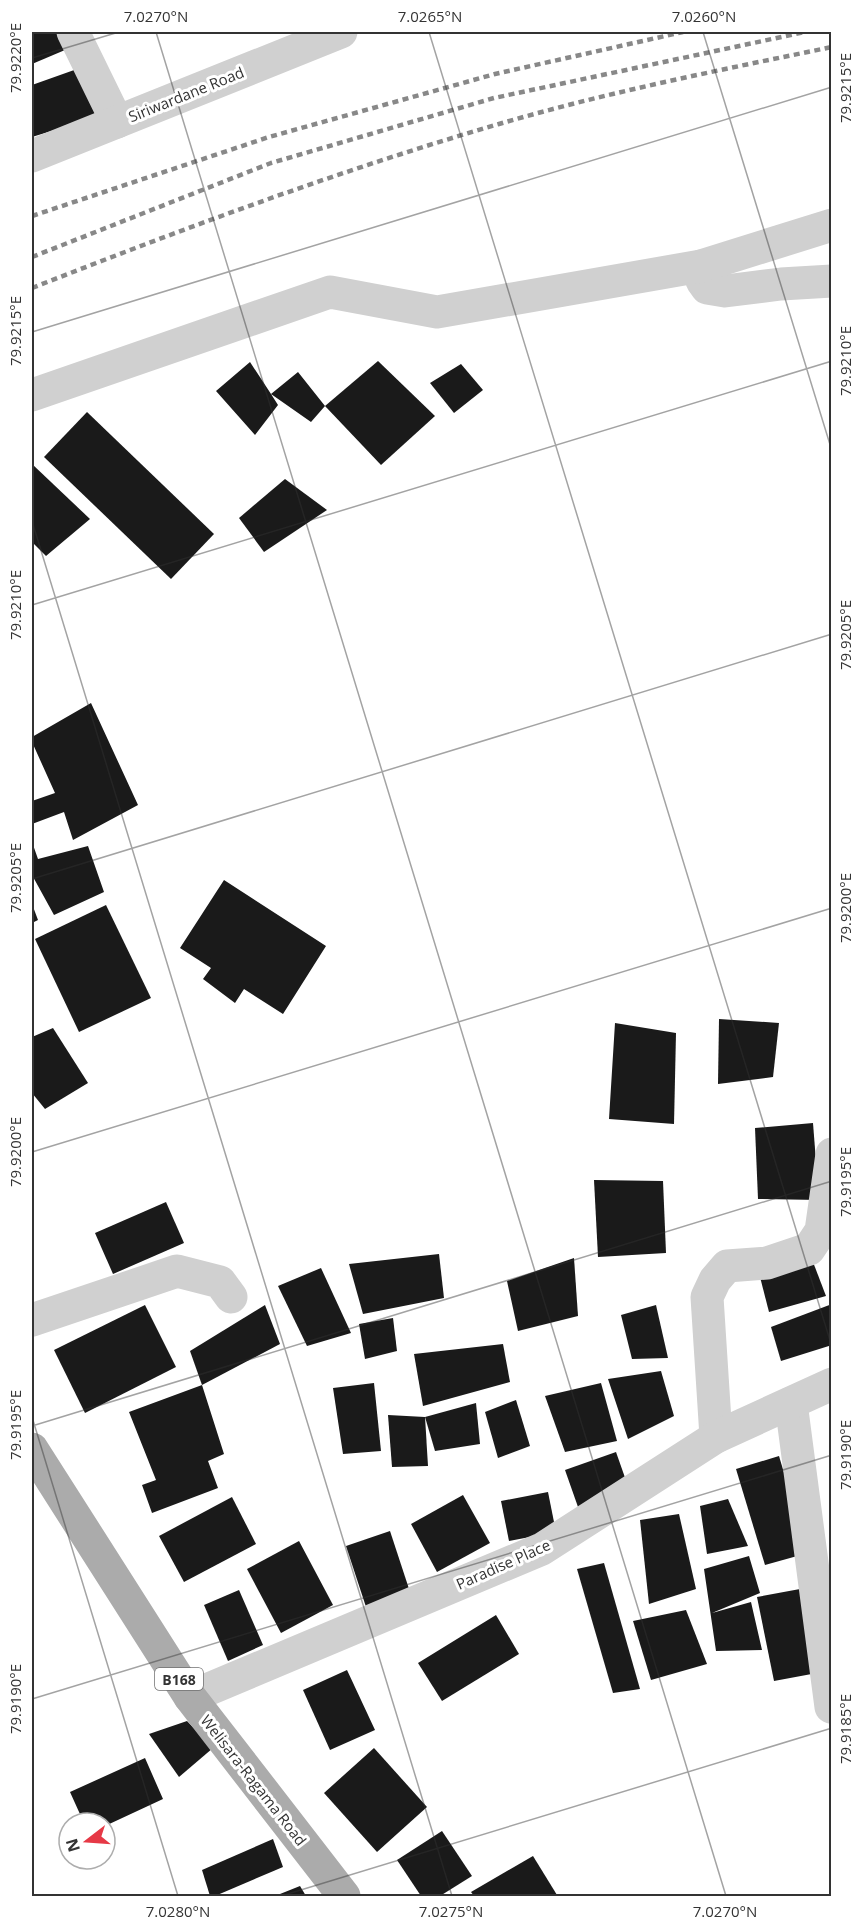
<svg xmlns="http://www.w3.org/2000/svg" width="863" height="1928" font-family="'Open Sans',sans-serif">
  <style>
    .building { fill: #1a1a1a }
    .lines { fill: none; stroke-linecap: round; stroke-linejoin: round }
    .minor { stroke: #d0d0d0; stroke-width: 33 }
    .major { stroke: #ababab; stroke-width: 33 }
    .rail { stroke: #888; stroke-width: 4.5; stroke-dasharray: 6 4.5; stroke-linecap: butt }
    .ticks { fill: none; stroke: #333; stroke-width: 1.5; stroke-opacity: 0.45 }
    .labels { text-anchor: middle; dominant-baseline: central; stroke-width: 6; stroke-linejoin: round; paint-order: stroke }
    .shield { fill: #fff; stroke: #707070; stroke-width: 1.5 }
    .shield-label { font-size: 14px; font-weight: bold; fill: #333 }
    .street-label { font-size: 15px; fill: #333; stroke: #fff }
    .neatline { fill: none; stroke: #333; stroke-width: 2 }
    .ticks-label { font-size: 15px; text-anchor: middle; fill: #333 }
  </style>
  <rect width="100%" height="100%" fill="#fff"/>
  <g class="building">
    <path d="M32 32H58L65 50 32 64Z"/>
    <path d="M77 69 97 117 32 137V85Z"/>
    <path d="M378 361 435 416 381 465 325 406Z"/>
    <path d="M250 362 271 394 298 372 325 406 311 422 271 394 278 405 255 435 216 391Z"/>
    <path d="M461 364 483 390 454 413 430 383Z"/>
    <path d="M87 412 214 534 171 579 44 457Z"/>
    <path d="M32 464 90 519 46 556 32 542Z"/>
    <path d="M285 479 327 510 264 552 239 518Z"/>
    <path d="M91 703 138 805 73 840 64 812 32 824V801L55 793 32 742V737Z"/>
    <path d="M32 842 38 859 88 846 104 892 54 915 32 875Z"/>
    <path d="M224 880 326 946 283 1014 244 989 235 1003 203 979 211 968 180 948Z"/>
    <path d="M32 904 38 920 32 923Z"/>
    <path d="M106 905 151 998 79 1032 35 939Z"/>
    <path d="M719 1019 779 1023 773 1077 718 1084Z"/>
    <path d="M615 1023 676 1033 674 1124 609 1119Z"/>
    <path d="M53 1028 88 1083 45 1109 32 1093V1037Z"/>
    <path d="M813 1123 819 1200 758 1199 755 1128Z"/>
    <path d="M594 1180 663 1181 666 1253 598 1257Z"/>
    <path d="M166 1202 184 1243 113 1274 95 1233Z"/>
    <path d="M439 1254 444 1298 363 1314 349 1264Z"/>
    <path d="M574 1258 578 1316 518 1331 507 1281Z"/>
    <path d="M813 1262 826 1296 769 1312 760 1277Z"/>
    <path d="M321 1268 351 1333 307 1346 278 1286Z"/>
    <path d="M832 1304V1345L781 1361 771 1327Z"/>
    <path d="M145 1305 176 1367 85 1413 54 1350Z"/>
    <path d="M265 1305 280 1344 202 1385 190 1351Z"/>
    <path d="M656 1305 668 1358 632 1359 621 1315Z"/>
    <path d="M393 1318 397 1351 365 1359 359 1324Z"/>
    <path d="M503 1344 510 1382 423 1406 414 1354Z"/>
    <path d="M661 1371 674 1416 628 1439 608 1379Z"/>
    <path d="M374 1383 381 1451 343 1454 333 1388Z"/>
    <path d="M601 1383 617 1441 565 1452 545 1396Z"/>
    <path d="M202 1385 224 1454 208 1461 218 1488 152 1513 142 1485 156 1480 129 1412Z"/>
    <path d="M516 1400 530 1446 498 1458 485 1412Z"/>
    <path d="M476 1403 480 1444 435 1451 425 1417Z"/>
    <path d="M388 1415 425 1417 428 1466 392 1467Z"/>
    <path d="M616 1452 629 1489 578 1507 565 1470Z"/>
    <path d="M779 1456 808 1553 765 1565 736 1469Z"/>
    <path d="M548 1492 556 1532 509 1541 501 1501Z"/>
    <path d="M463 1495 490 1543 437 1572 411 1524Z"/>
    <path d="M232 1497 256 1544 184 1582 159 1536Z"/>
    <path d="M728 1499 748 1546 707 1554 700 1506Z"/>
    <path d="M679 1514 696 1589 649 1604 640 1520Z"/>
    <path d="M390 1531 411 1595 367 1610 346 1546Z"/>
    <path d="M299 1541 333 1605 281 1633 247 1569Z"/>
    <path d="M749 1556 760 1593 712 1613 751 1602 762 1650 716 1651 704 1569Z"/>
    <path d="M604 1563 640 1689 613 1693 577 1569Z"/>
    <path d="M800 1589 817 1673 774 1681 757 1597Z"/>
    <path d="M239 1590 263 1645 228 1661 204 1605Z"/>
    <path d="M686 1610 707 1664 651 1680 633 1621Z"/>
    <path d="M496 1615 519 1654 442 1701 418 1663Z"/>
    <path d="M347 1670 375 1730 330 1750 303 1690Z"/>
    <path d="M187 1721 213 1748 179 1777 149 1734Z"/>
    <path d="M374 1748 427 1807 377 1852 324 1793Z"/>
    <path d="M145 1758 163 1799 105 1826V1823H84L70 1792Z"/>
    <path d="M442 1831 472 1876 440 1896H421L397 1860Z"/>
    <path d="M273 1839 283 1867 215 1896H210L202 1870Z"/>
    <path d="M533 1856 557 1895 474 1896 471 1892Z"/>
    <path d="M300 1886 306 1896H275Z"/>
  </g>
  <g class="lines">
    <g class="minor">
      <path d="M73 32 117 122"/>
      <path d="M32 156 341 32"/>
      <path d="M701 266 702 281 707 288 725 291 781 284 832 281"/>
      <path d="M32 395 330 292 437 312 701 266 832 225"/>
      <path d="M32 1320 177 1271 220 1282 231 1297"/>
      <path d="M791 1403 831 1707"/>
      <path d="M716 1437 707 1297 715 1280 727 1266 767 1263 809 1249 821 1231 832 1154"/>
      <path d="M190 1697 542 1549 716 1437 832 1384"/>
    </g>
    <path class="major" d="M32 1449 190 1697 344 1896"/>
    <g class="rail">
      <path d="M32 216 269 137 495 74 683 32"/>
      <path d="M32 257 271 163 494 98 805 32"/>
      <path d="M32 288C185 228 341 170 499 124 608 92 720 70 832 47"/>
    </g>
  </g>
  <path class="ticks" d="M156 32 726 1896M429 32 832 1347M703 32 832 451M32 58 119 32M32 332 832 87M32 521 452 1896M32 605 832 361M32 879 832 634M32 1152 832 908M32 1417 178 1896M32 1426 832 1181M32 1699 832 1455M281 1896 832 1728"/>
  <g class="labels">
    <rect class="shield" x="155" y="1668" width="48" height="22" rx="4.5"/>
    <g class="shield-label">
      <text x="179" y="1679">B168</text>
    </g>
    <g class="street-label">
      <text transform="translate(186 94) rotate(-22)">Siriwardane Road</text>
      <text transform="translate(503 1564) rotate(-24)">Paradise Place</text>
      <text transform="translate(254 1780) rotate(52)">Welisara-Ragama Road</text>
    </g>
  </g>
  <rect width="863" height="1928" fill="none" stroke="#ffffff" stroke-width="66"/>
  <g transform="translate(87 1841) rotate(253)"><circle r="28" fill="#ffffff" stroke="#adadad" stroke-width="1.5"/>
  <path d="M0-4.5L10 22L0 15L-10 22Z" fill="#e63946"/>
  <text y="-9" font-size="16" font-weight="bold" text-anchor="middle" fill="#333333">N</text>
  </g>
  <rect x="33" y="33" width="797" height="1862" class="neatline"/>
  <g class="ticks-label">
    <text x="156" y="22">7.0270°N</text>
    <text x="430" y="22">7.0265°N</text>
    <text x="704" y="22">7.0260°N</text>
    <text transform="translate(16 58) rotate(-90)" y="5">79.9220°E</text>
    <text transform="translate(846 88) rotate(-90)" y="5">79.9215°E</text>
    <text transform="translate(16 331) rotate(-90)" y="5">79.9215°E</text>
    <text transform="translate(846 361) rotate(-90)" y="5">79.9210°E</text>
    <text transform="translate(16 605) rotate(-90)" y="5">79.9210°E</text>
    <text transform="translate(846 635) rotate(-90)" y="5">79.9205°E</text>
    <text transform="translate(16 878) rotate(-90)" y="5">79.9205°E</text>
    <text transform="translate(846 908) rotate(-90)" y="5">79.9200°E</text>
    <text transform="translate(16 1152) rotate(-90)" y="5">79.9200°E</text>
    <text transform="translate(846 1182) rotate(-90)" y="5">79.9195°E</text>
    <text transform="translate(16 1425) rotate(-90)" y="5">79.9195°E</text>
    <text transform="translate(846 1455) rotate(-90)" y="5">79.9190°E</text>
    <text transform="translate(16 1699) rotate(-90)" y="5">79.9190°E</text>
    <text transform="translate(846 1729) rotate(-90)" y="5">79.9185°E</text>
    <text x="178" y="1917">7.0280°N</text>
    <text x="451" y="1917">7.0275°N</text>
    <text x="725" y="1917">7.0270°N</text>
  </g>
</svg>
